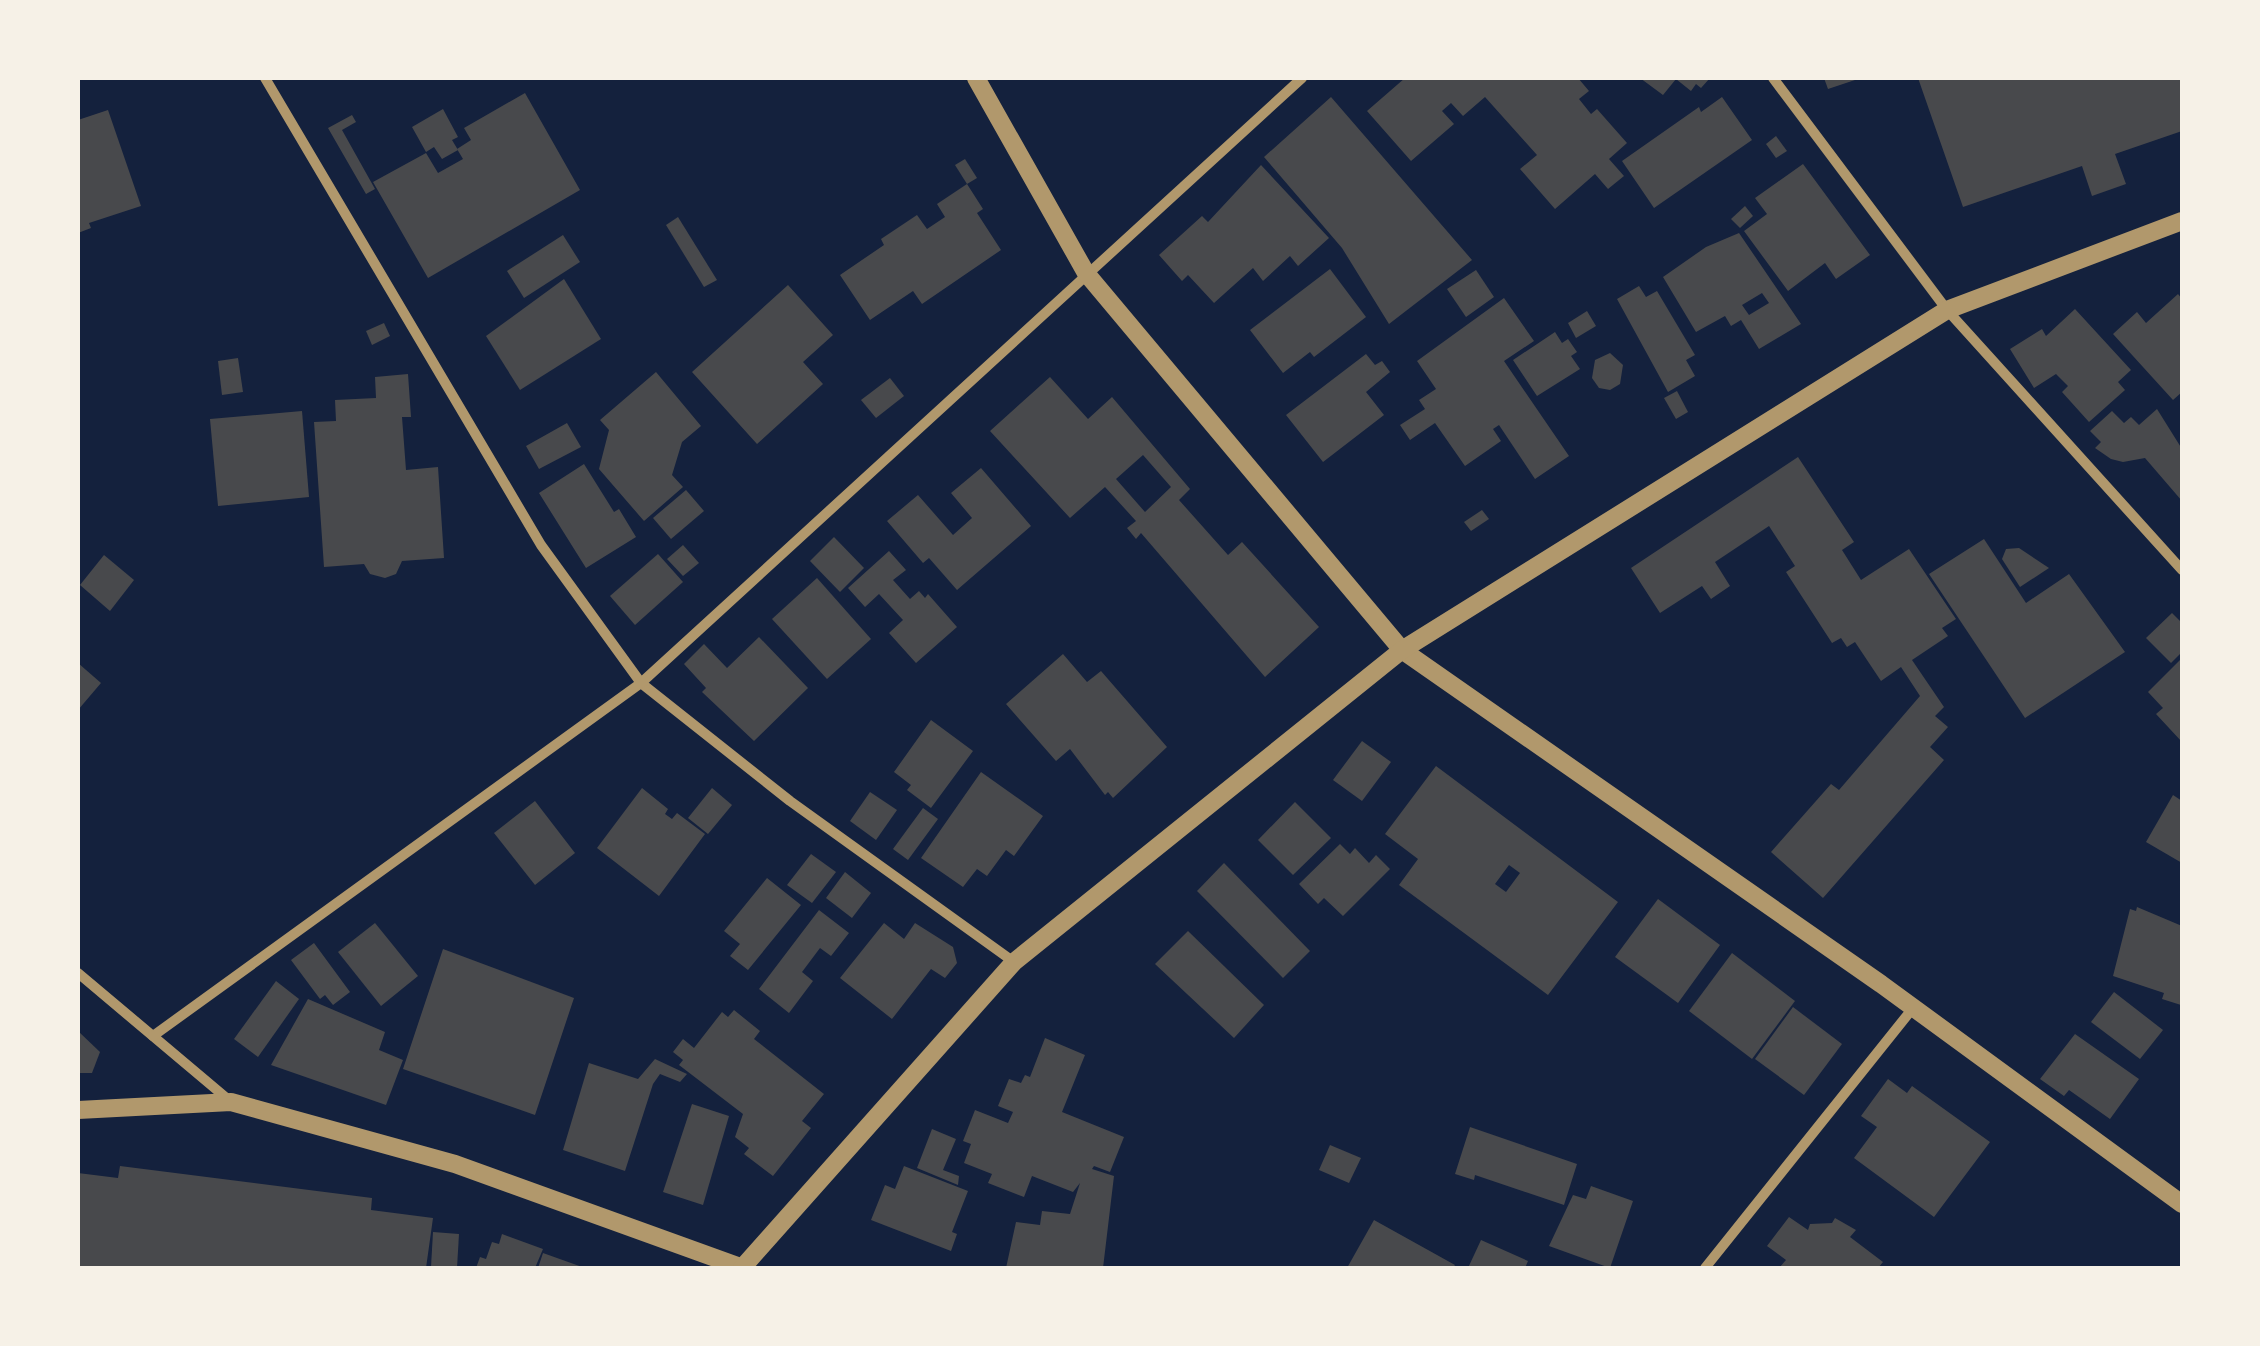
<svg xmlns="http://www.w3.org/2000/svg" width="2260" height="1346" font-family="Merriweather,serif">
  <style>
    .building { fill: #48494c; fill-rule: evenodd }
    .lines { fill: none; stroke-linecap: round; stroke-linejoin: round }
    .minor { stroke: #b1986c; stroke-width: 10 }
    .tertiary { stroke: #b1986c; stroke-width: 18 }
  </style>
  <rect width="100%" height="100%" fill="#14213d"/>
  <g class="building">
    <path d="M1405 78H1578L1589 91 1579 99 1591 114 1597 109 1627 143 1609 159 1624 176 1608 189 1595 174 1555 209 1520 169 1537 155 1485 97 1463 116 1451 103 1442 111 1454 124 1411 161 1367 111Z"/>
    <path d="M1640 78H1710L1701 88 1696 84 1691 91 1676 79 1663 95Z"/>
    <path d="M1824 78H1861L1828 89Z"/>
    <path d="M1918 78H2182V131L2115 154 2126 184 2092 196 2082 166 1963 207Z"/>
    <path d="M525 93 580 190 428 278 373 182 426 153 438 173 463 159 457 149 471 140 464 128Z"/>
    <path d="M1331 97 1472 260 1389 324 1342 248 1264 157Z"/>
    <path d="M1722 97 1752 140 1654 208 1622 161 1699 107 1701 112Z"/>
    <path d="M443 109 458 137 452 140 458 150 442 159 434 147 426 152 412 127Z"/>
    <path d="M108 110 141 206 89 223 91 228 78 233V120Z"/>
    <path d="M352 115 356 122 342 130 375 189 366 194 328 128Z"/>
    <path d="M1776 136 1787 151 1776 158 1766 144Z"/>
    <path d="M965 159 977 178 967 184 955 165Z"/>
    <path d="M1803 164 1870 255 1836 279 1825 263 1788 291 1744 231 1767 214 1755 198Z"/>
    <path d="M1261 165 1329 238 1298 266 1290 256 1263 281 1253 268 1214 303 1188 275 1182 281 1159 255 1202 216 1208 222Z"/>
    <path d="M967 184 983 209 977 213 1001 250 922 304 913 291 870 320 840 275 884 245 881 239 917 215 927 229 945 217 937 204Z"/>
    <path d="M1745 206 1753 216 1740 228 1731 219Z"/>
    <path d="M678 217 717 280 704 287 666 225Z"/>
    <path d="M1739 233 1801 324 1759 349 1741 320 1731 326 1725 316 1696 332 1663 277 1706 247ZM1762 293 1769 303 1749 315 1742 305Z"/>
    <path d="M563 235 580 262 524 298 507 271Z"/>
    <path d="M1330 269 1366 317 1314 357 1310 352 1283 373 1250 330Z"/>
    <path d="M1476 270 1494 297 1466 317 1447 289Z"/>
    <path d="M564 279 601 339 520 390 486 336Z"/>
    <path d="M788 285 833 335 803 362 823 384 757 444 692 372Z"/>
    <path d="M1639 286 1646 297 1657 291 1695 355 1686 360 1695 376 1668 392 1617 299Z"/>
    <path d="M2178 294 2182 299V392L2173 400 2113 334 2137 312 2146 323Z"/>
    <path d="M1504 298 1534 341 1504 361 1569 456 1535 479 1499 425 1493 429 1501 441 1465 466 1435 423 1410 440 1400 425 1425 409 1419 400 1436 389 1417 361Z"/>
    <path d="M2075 309 2131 370 2118 382 2125 390 2089 422 2062 392 2068 386 2056 374 2034 388 2010 349 2042 329 2046 336Z"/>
    <path d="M1587 311 1596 326 1576 338 1568 323Z"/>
    <path d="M384 323 390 336 372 345 366 331Z"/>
    <path d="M1555 332 1562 343 1568 339 1577 352 1571 356 1580 369 1537 396 1513 360Z"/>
    <path d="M1610 353 1623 365 1620 384 1610 390 1599 388 1592 378 1595 360Z"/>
    <path d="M1366 354 1375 365 1382 361 1390 372 1366 392 1384 415 1323 462 1286 415Z"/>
    <path d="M238 358 243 392 222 395 218 361Z"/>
    <path d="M656 372 701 426 682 442 672 475 683 487 644 521 599 469 609 430 600 420Z"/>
    <path d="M408 374 411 417H402L406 470 438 467 444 558 402 561 396 574 385 578 370 574 364 564 324 567 314 422 336 421 335 400 376 398 375 377Z"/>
    <path d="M1050 377 1088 419 1112 397 1190 489 1179 500 1228 555 1242 542 1319 627 1265 677 1141 533 1136 539 1127 528 1136 521 1105 487 1070 518 990 431ZM1143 455 1171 487 1145 512 1116 479Z"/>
    <path d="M890 378 904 396 876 418 861 400Z"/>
    <path d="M1677 391 1688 412 1676 419 1664 398Z"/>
    <path d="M2157 409 2182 449V501L2145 458 2123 462 2111 459 2095 448 2101 442 2090 431 2112 411 2124 423 2131 417 2139 425Z"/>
    <path d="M302 411 309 497 218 506 210 419Z"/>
    <path d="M567 423 581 447 539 469 526 446Z"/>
    <path d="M1798 457 1854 542 1842 550 1861 580 1909 549 1956 619 1942 628 1948 636 1912 660 1944 707 1935 716 1948 727 1930 747 1944 760 1823 898 1771 852 1831 784 1839 790 1920 696 1901 667 1881 681 1855 642 1847 647 1841 638 1832 643 1786 572 1795 566 1769 526 1715 562 1730 586 1711 599 1702 586 1660 613 1631 568Z"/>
    <path d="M584 464 614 512 619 509 636 537 586 568 539 493Z"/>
    <path d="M981 468 1031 526 957 590 929 558 923 563 887 521 918 495 953 535 972 518 951 493Z"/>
    <path d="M686 490 704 511 671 539 653 518Z"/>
    <path d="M1482 510 1489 519 1471 531 1464 522Z"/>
    <path d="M834 537 864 568 840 592 810 561Z"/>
    <path d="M1984 539 2026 603 2069 574 2125 652 2025 718 1929 574Z"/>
    <path d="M683 545 699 563 683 576 667 559Z"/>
    <path d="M2019 548 2049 568 2020 587 2002 559 2006 549Z"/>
    <path d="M889 551 906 570 893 580 910 599 919 591 925 598 928 594 957 627 916 663 889 633 903 620 879 594 865 607 848 588Z"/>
    <path d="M658 554 683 582 635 625 610 596Z"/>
    <path d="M104 555 134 580 110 611 80 585Z"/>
    <path d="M817 578 871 639 827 679 772 619Z"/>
    <path d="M2172 613 2182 623V652L2171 663 2146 638Z"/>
    <path d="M759 637 808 688 754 741 702 692 706 688 684 664 704 644 727 668Z"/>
    <path d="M1063 654 1087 682 1101 671 1167 747 1113 798 1108 792 1105 795 1070 749 1056 761 1006 704Z"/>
    <path d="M2182 658V742L2156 714 2163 708 2148 692Z"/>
    <path d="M78 663 101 683 78 710Z"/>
    <path d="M931 720 973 751 931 808 907 790 911 785 894 772Z"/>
    <path d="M1362 741 1391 762 1362 801 1333 780Z"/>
    <path d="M1436 766 1618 902 1548 995 1399 885 1418 859 1385 834ZM1509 865 1520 873 1506 892 1495 884Z"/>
    <path d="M981 772 1043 816 1014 856 1006 850 987 876 977 869 963 887 921 858Z"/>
    <path d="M642 788 668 809 665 814 672 819 677 813 705 834 659 896 597 848Z"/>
    <path d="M712 788 732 805 708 834 688 818Z"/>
    <path d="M870 792 897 810 876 840 850 821Z"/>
    <path d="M2173 795 2182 801V863L2146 842Z"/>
    <path d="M535 801 575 853 535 885 494 833Z"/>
    <path d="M1295 802 1331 838 1293 875 1258 840Z"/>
    <path d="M923 808 938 819 908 860 893 849Z"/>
    <path d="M1340 844 1350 854 1355 848 1369 863 1376 855 1390 869 1343 916 1324 898 1318 904 1299 884Z"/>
    <path d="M811 854 836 872 812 903 787 885Z"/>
    <path d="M1224 863 1310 951 1283 978 1197 891Z"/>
    <path d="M845 872 871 893 852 918 826 898Z"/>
    <path d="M767 878 801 905 748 970 730 956 740 944 724 931Z"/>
    <path d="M1658 899 1720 945 1678 1003 1615 957Z"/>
    <path d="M2137 907 2182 926 2181 1005 2162 999 2164 993 2113 976 2130 909 2136 911Z"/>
    <path d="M819 910 849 933 831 956 820 948 802 972 813 981 789 1013 759 989Z"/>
    <path d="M375 923 418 976 381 1006 338 952Z"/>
    <path d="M884 923 904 939 915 923 953 947 957 963 945 978 931 969 892 1019 840 978Z"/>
    <path d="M1188 931 1264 1005 1234 1038 1155 964Z"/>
    <path d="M314 943 350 992 333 1005 325 995 320 999 291 960Z"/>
    <path d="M443 949 574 998 535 1115 403 1069Z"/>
    <path d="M1732 953 1795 1001 1752 1059 1689 1011Z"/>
    <path d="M276 981 299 999 258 1057 234 1039Z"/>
    <path d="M2114 992 2163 1030 2140 1059 2091 1022Z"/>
    <path d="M308 999 385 1032 379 1050 403 1060 386 1105 271 1065Z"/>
    <path d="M1793 1007 1842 1044 1804 1095 1755 1059Z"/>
    <path d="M734 1010 760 1031 754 1039 824 1094 802 1121 811 1128 773 1176 744 1154 749 1148 735 1137 743 1114 679 1065 683 1060 673 1052 683 1039 694 1048 722 1012 728 1017Z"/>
    <path d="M78 1031 100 1052 92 1073H78Z"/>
    <path d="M2075 1034 2139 1079 2110 1119 2069 1090 2064 1096 2040 1079Z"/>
    <path d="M1045 1038 1085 1055 1062 1112 1124 1137 1110 1172 1094 1166 1092 1169 1114 1176 1103 1268H1006L1016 1222 1040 1225 1042 1211 1070 1214 1080 1183 1073 1192 1032 1176 1024 1197 988 1183 992 1174 964 1163 971 1144 963 1141 975 1110 1008 1123 1013 1112 998 1106 1009 1079 1021 1083 1025 1075 1030 1077Z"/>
    <path d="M655 1059 687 1074 680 1082 660 1074 653 1084 625 1171 563 1150 589 1063 638 1079Z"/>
    <path d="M1888 1079 1907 1093 1912 1086 1990 1142 1934 1217 1854 1158 1877 1127 1861 1116Z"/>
    <path d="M692 1104 729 1116 703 1205 663 1192Z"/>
    <path d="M1470 1127 1577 1164 1564 1205 1475 1175 1474 1180 1455 1174Z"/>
    <path d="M932 1129 956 1139 943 1170 959 1176 958 1185 917 1168Z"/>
    <path d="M1330 1145 1361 1158 1349 1183 1319 1170Z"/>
    <path d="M120 1166 372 1198 371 1210 433 1218 426 1268H78V1173L118 1178Z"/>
    <path d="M904 1166 968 1191 952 1232 957 1234 951 1251 871 1220 885 1185 895 1189Z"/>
    <path d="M1591 1186 1633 1201 1610 1268 1549 1246 1573 1195 1586 1199Z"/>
    <path d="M1789 1217 1808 1230 1810 1224 1832 1223 1835 1218 1856 1230 1850 1237 1883 1262 1878 1268H1779L1786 1260 1767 1246Z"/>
    <path d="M1374 1220 1455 1265 1453 1268H1347Z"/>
    <path d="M433 1232 459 1234 457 1268 431 1267Z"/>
    <path d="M502 1234 543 1249 535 1268H476L480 1257 486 1259 492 1242 499 1244Z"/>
    <path d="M1481 1240 1528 1261 1525 1268H1468Z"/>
    <path d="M543 1253 585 1268H538Z"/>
  </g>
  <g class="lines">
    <g class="minor">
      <path d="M265 78 541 545 641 683 790 801 1014 962"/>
      <path d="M1773 78 1947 310 2182 570"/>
      <path d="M78 973 230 1101"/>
      <path d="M153 1036 641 683 1302 78"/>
      <path d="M1705 1268 1913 1008"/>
    </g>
    <g class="tertiary">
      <path d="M976 78 1086 273 1402 650 1881 984 2182 1204"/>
      <path d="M78 1110 231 1102 455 1164 743 1268"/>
      <path d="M742 1268 1014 962 1402 650 1947 310 2182 221"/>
    </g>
  </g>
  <rect width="2260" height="1346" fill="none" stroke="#f6f1e7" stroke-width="160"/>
</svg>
